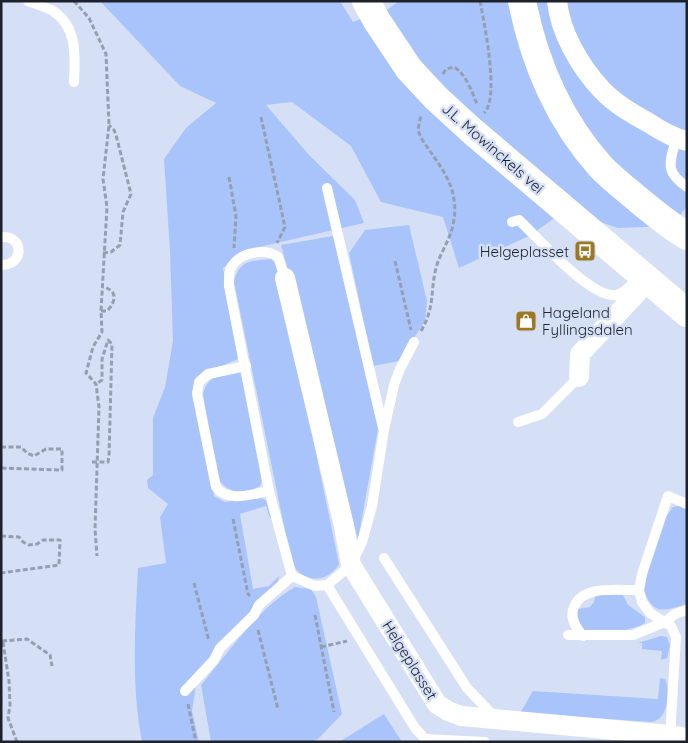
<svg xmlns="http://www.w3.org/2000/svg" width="688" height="743" font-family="Quicksand,sans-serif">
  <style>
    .green { fill: #a8c4fb }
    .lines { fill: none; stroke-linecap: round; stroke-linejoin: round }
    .path { stroke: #969fb0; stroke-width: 3; stroke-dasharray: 5 2.5; stroke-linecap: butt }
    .service { stroke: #fff; stroke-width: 10 }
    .minor { stroke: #fff; stroke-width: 20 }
    .secondary { stroke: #fff; stroke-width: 28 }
    .labels { text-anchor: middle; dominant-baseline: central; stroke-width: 5; stroke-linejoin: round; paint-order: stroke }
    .street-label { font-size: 15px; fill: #1d2129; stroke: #d5e0f6 }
    .poi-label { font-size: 15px; fill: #1d2129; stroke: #d5e0f6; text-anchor: end }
  </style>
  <rect width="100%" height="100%" fill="#d5e0f6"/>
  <g class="green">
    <path d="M100 1H340L353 22 388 9 399 1H687V207L670 226 618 228 566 210 529 236 459 268 443 217 381 202 351 146 292 102 266 105 309 155 355 200 364 223 259 247 237 257 223 268 238 359 196 377 214 496 225 502 261 498 268 501 274 518H270L266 506 240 514 253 589 269 586 280 575 276 585 227 635 198 673 192 711 199 742H142C131 685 135 625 138 568L166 563 160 517 168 504 148 488 147 480 153 475V418L165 387 173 341 170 251 164 159 186 128 216 103 180 86Z"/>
    <path d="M409 225 427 301 425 321 399 361 373 366 349 253 365 230Z"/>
    <path d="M333 236 378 429 358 540 306 334 281 245Z"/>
    <path d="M271 259 277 264 339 564C333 575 318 583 305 576 300 574 296 569 292 565L234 282C239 260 251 261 271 259Z"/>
    <path d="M244 371 264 476 260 486C243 495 230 494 218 479L203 394C208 373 225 375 244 371Z"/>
    <path d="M679 506 687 510V604C663 611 653 616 643 588L663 521 673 507Z"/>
    <path d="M295 587 311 589 316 597 342 714 318 739 311 742H211L201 685C228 653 258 608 295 587Z"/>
    <path d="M622 593 628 605 645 617V623C634 630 590 639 581 628 576 623 577 615 577 609L590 607 594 602 595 595Z"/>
    <path d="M661 636 667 637 670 645 667 658 661 660 662 651 642 649V643H638Z"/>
    <path d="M660 678 665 679C670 689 668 711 660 718 657 720 655 721 652 722L520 713 533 691 658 699Z"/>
    <path d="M384 714 402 742H339Z"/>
  </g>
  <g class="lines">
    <g class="path">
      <path d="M74 1 89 18 106 54 109 125 103 179 107 207 101 311 102 332 93 347 86 373 96 384 99 407 95 529 97 556"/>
      <path d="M480 1C484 22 500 99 484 113"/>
      <path d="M443 74 446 69 454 67C466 74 472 92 477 104"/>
      <path d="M261 117 285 227 277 243"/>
      <path d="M229 177 236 216 234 248"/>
      <path d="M103 253 111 252 120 245 123 212 131 194 116 135 114 130 109 125"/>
      <path d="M395 261 411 330"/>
      <path d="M101 311H107C116 302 118 290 103 287"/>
      <path d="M421 331C435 307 430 293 436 268 440 253 450 240 453 225 461 187 440 167 421 138L418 130 421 114"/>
      <path d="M1 447H21L27 453 34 456 46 449H62V470L1 468"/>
      <path d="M92 462H108L109 456 112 344 108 340 102 359V380L96 384"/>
      <path d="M233 519 248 594 250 596"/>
      <path d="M1 536 19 537 23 542 29 545 37 544 43 540H60L59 565 1 573"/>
      <path d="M194 583 209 641"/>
      <path d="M315 615 334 712"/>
      <path d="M258 630 278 709"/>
      <path d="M2 641 27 639 50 655 52 666"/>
      <path d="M3 642 9 681 10 705 8 718 17 742"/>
      <path d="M321 647 347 641"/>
      <path d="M188 704 196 742"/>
    </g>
    <g class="service">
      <path d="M28 1C36 4 46 7 53 11 78 27 75 57 74 82"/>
      <path d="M676 139C670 163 664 171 687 187"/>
      <path d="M327 188 383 427"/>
      <path d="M512 222 519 220C537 237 591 299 616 295 624 294 631 285 637 279"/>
      <path d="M1 237C24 235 25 265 1 265"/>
      <path d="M285 278 278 257C265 248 241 252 232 266 228 272 229 279 229 286L269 491 292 576 315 586 327 585 351 565 362 542 372 506 384 430 394 385 400 369 414 342"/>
      <path d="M246 366 208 374 199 382 197 394 216 487C227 503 253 494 269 491"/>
      <path d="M518 422 542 414 579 377"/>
      <path d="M384 558 467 688 490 712 493 719"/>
      <path d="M327 585 415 728 428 742"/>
      <path d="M568 635H633L665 622 675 614 687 610"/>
      <path d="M583 636C576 628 569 618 574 607 583 584 619 591 639 590"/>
      <path d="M185 691 214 660 220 648 254 615 259 605 292 576"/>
      <path d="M670 737 676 637 671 626 650 613 642 602 639 590 642 574 668 496 687 504"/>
      <path d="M425 739 485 742"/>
    </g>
    <g class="minor">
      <path d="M557 1C560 32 580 67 602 90 615 104 633 114 649 123 661 131 673 138 687 141"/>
      <path d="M285 278 344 526 351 565 437 704 448 711 461 716 670 735 687 738"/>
      <path d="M579 377 580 354 649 280"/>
    </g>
    <g class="secondary">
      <path d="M366 1 377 21 409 69 436 98 472 131 687 313"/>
      <path d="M522 1C534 61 559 120 600 166 612 179 627 190 641 202 656 214 670 226 687 236"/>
    </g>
  </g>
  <defs>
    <g id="bus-square" transform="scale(1.125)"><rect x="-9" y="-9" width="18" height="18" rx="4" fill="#9d7824" stroke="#d5e0f6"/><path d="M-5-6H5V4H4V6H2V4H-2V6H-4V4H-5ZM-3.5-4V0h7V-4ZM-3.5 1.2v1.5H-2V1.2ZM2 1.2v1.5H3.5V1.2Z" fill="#fff"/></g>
    <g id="shop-square" transform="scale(1.125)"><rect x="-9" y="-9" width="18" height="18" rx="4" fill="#9d7824" stroke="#d5e0f6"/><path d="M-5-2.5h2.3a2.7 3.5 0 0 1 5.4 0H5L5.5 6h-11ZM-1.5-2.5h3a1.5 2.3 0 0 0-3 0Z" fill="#fff"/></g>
  </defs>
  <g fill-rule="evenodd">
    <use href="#bus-square" x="585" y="251"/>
    <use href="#shop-square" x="526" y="321"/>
  </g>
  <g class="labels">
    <g class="street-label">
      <text transform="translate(493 148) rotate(41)">J.L. Mowinckels vei</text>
      <text transform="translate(410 660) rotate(58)">Helgeplasset</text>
    </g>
    <g class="poi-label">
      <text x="569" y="251">Helgeplasset</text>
      <text x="542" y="312" text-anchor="start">Hageland<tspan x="542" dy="17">Fyllingsdalen</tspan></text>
    </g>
  </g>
  <rect width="688" height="743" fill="none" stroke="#1d2129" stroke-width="5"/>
</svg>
